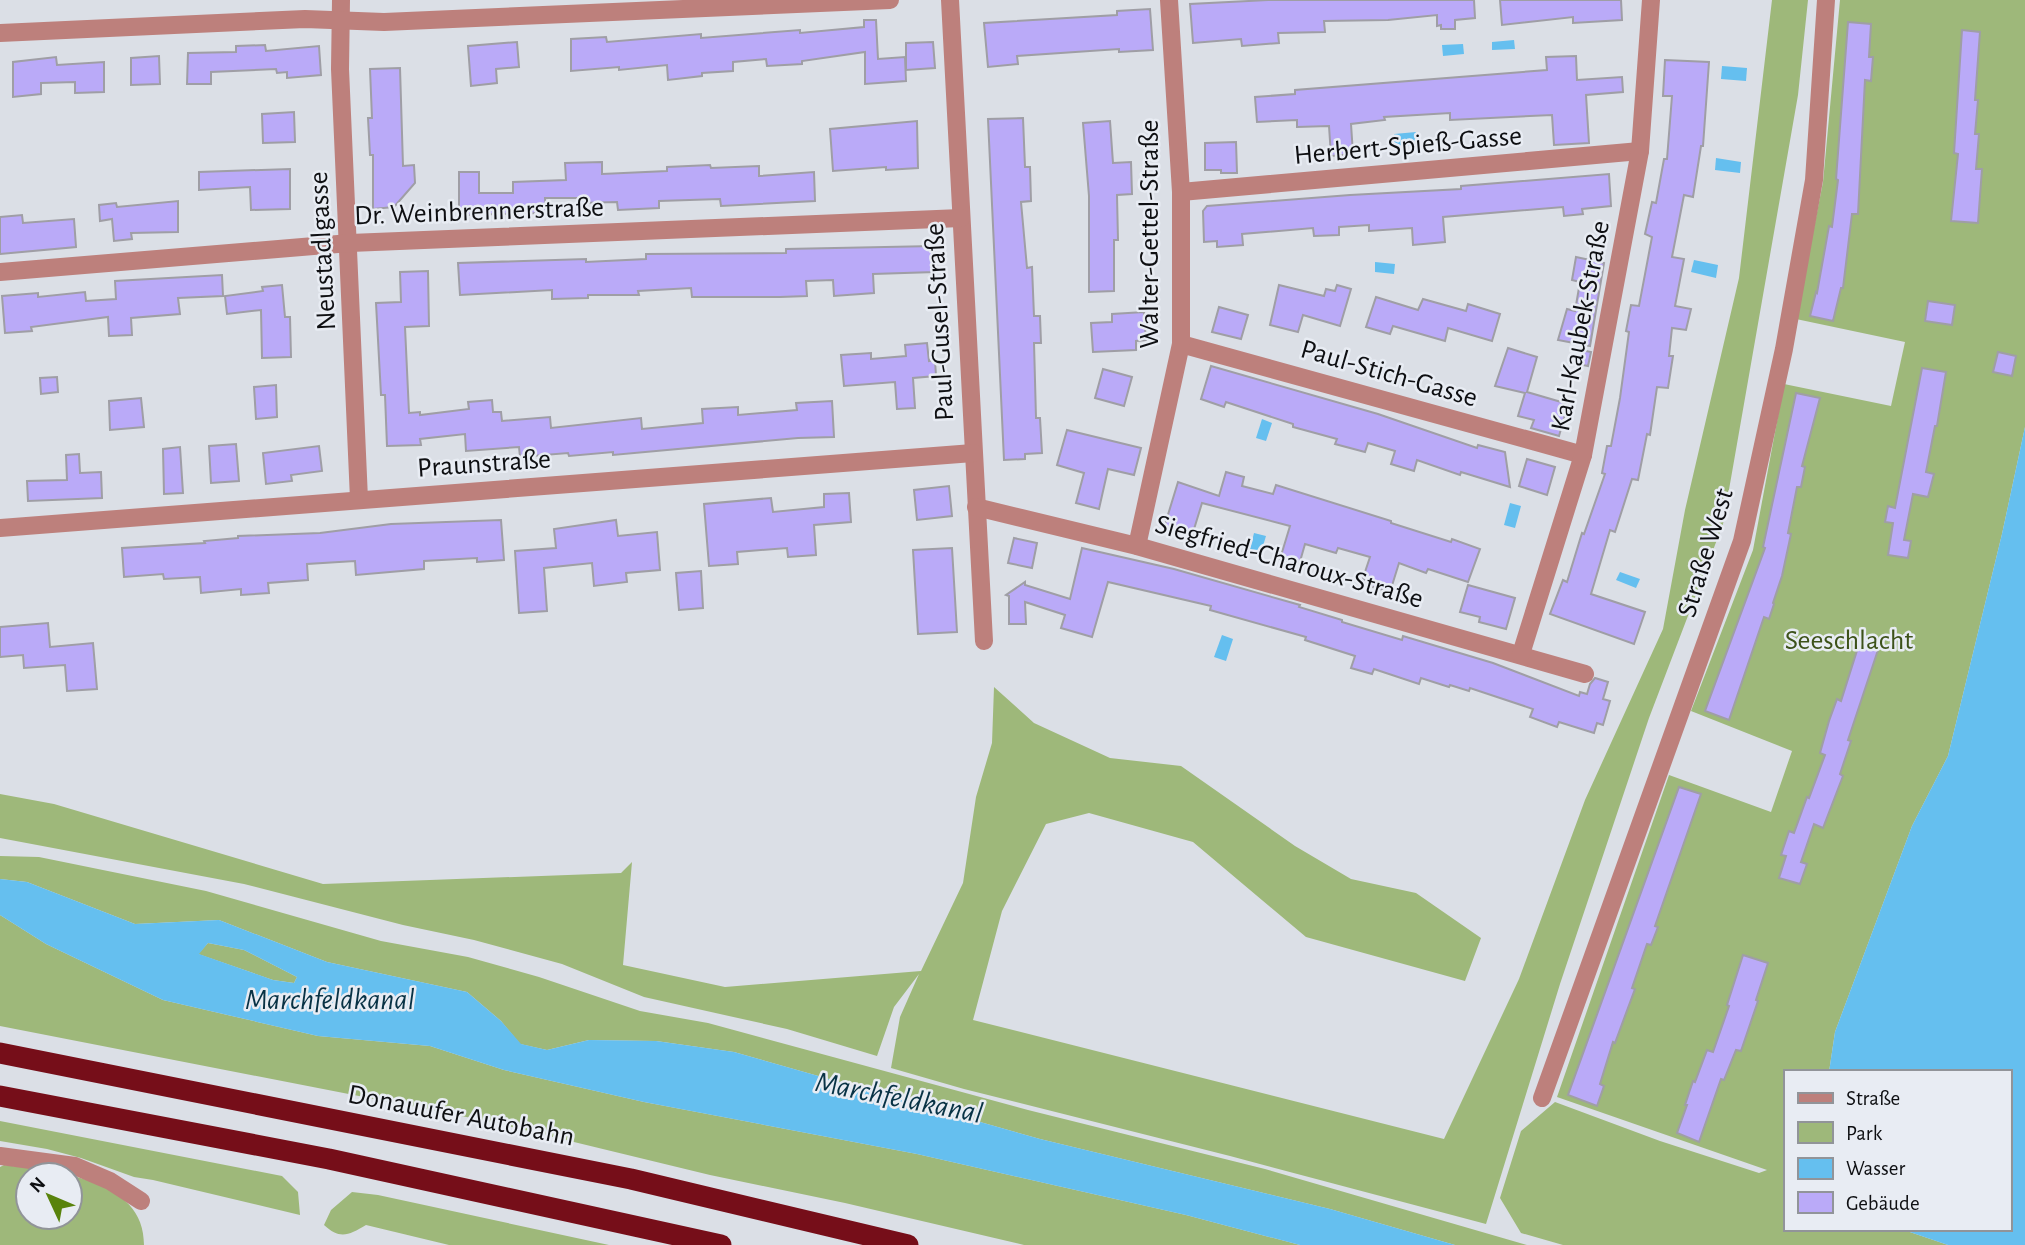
<svg xmlns="http://www.w3.org/2000/svg" width="2025" height="1245" font-family="'Alegreya Sans',sans-serif">
  <style>
    .green { fill: #9eb87a; fill-rule: evenodd }
    .water { fill: #65bfef; fill-rule: evenodd }
    .building { fill: #baaaf8; stroke: #9f9ea5; stroke-width: 2 }
    .lines { fill: none; stroke-linecap: round; stroke-linejoin: round }
    .minor { stroke: #bd807c; stroke-width: 18 }
    .motorway { stroke: #760e19; stroke-width: 21 }
    .labels { text-anchor: middle; dominant-baseline: central; stroke-width: 5; stroke-linejoin: round; paint-order: stroke }
    .street-label { font-size: 28px; fill: #0e0f12; stroke: #e8ecf3 }
    .park-label { font-size: 28px; fill: #3d521a; stroke: #e8ecf3 }
    .water-label { font-size: 30px; font-style: italic; fill: #083245; stroke: #e8ecf3 }
  </style>
  <rect width="100%" height="100%" fill="#dbdfe6"/>
  <g class="green">
    <path d="M1772 0H1808L1798 95 1723 524 1649 718 1560 984 1486 1224 1230 1156 964 1089 891 1068 900 1017 919 974 894 1007 877 1056 787 1029 644 997 562 964 474 940 403 925 244 884 0 838V794L54 804 323 884 621 873 632 862 623 965 725 987 921 971 963 883 976 797 992 743 994 687 1034 723 1110 758 1181 766 1295 846 1351 879 1416 893 1481 938 1465 981 1306 937 1193 842 1089 813 1046 824 1002 911 973 1020 1444 1139 1519 979 1585 800 1663 629 1685 510 1739 278Z"/>
    <path d="M1840 0H2025V427L2002 534 1948 756 1912 826 1835 1032 1829 1072H1785V1229H1901L1948 1245H1563L1521 1233 1500 1198 1521 1131 1555 1102 1660 1141 1759 1173 1767 1170 1557 1097 1669 775 1771 812 1792 751 1691 711 1753 550 1784 384 1891 406 1905 342 1796 319 1823 182Z"/>
    <path d="M0 856 39 857 206 891 381 941 468 957 539 977 640 1011 708 1023 1028 1110 1265 1169 1527 1245H1455L1330 1209 1040 1139 734 1052 656 1041 589 1040 547 1050 520 1044 501 1021 467 992 327 962 219 920 135 924 27 882 0 879Z"/>
    <path d="M0 915 46 944 163 1000 318 1036 430 1046 504 1070 644 1102 917 1154 1186 1215 1300 1245H1024L845 1203 710 1175 492 1122 0 1026Z"/>
    <path d="M208 943 244 950 297 977 294 983 273 980 198 954Z"/>
    <path d="M0 1121 282 1176 298 1192 300 1215 153 1180 134 1177 81 1158 47 1149 0 1141Z"/>
    <path d="M4 1165C54 1171 145 1178 144 1245H0V1167ZM28 1175H70V1217H28Z"/>
    <path d="M352 1192 378 1195 609 1245H449L366 1225C349 1235 340 1240 324 1225L331 1210Z"/>
  </g>
  <g class="water">
    <path d="M1514 40 1515 49 1492 50V42Z"/>
    <path d="M1463 44 1464 54 1443 56 1442 45Z"/>
    <path d="M1722 66 1747 68 1746 81 1721 79Z"/>
    <path d="M1416 132 1417 145 1394 146V134Z"/>
    <path d="M1716 158 1741 162 1740 173 1715 170Z"/>
    <path d="M1694 260 1718 265 1716 278 1691 272Z"/>
    <path d="M1375 262 1395 264 1394 274 1375 272Z"/>
    <path d="M1262 419 1272 423 1266 441 1256 438Z"/>
    <path d="M2025 427V1245H1948L1901 1229H2009V1072H1829L1835 1032 1912 826 1948 756 2002 534Z"/>
    <path d="M1510 503 1521 506 1515 528 1504 525Z"/>
    <path d="M1254 533 1266 536 1260 556 1249 553Z"/>
    <path d="M1620 572 1640 579 1636 588 1616 580Z"/>
    <path d="M1222 635 1233 639 1226 661 1214 657Z"/>
    <path d="M0 879 27 882 135 924 219 920 327 962 467 992 501 1021 521 1044 547 1050 589 1040 656 1041 734 1052 1040 1139 1330 1209 1455 1245H1300L1186 1215 917 1154 644 1102 504 1070 430 1046 318 1036 163 1000 46 944 0 915ZM208 943 244 950 297 977 294 983 273 980 199 954Z"/>
  </g>
  <g class="building">
    <path d="M1268 0H1474L1475 18 1455 20V29H1441V25L1437 26V15L1388 20 1324 21 1325 32 1278 33 1279 43 1242 46 1241 39 1193 43 1190 4Z"/>
    <path d="M1500 0H1621L1622 20 1573 23V17L1502 25Z"/>
    <path d="M1150 9 1153 50 1119 52V49L1017 56 1018 64 988 67 984 23 1117 15V11Z"/>
    <path d="M864 20H876L878 59 905 57 906 81 865 84V52L802 61V64L767 66 766 59 733 62V71L702 73V76L668 80 667 65 619 70V67L571 71V39L606 37 607 42 701 34V38L800 30V33L864 27Z"/>
    <path d="M1848 22 1871 24 1869 57H1873L1871 81 1865 80 1858 214H1852L1843 288H1841L1833 321 1810 316 1816 292 1817 293 1829 226 1832 227 1838 180 1836 179Z"/>
    <path d="M1962 30 1980 32 1975 100H1978L1975 134H1979L1976 169H1982L1978 223 1951 221 1958 154 1954 153Z"/>
    <path d="M517 42 519 67 496 69 497 83 471 86 468 46Z"/>
    <path d="M933 42 935 68 906 70V43Z"/>
    <path d="M265 45 266 51 319 46 321 75 287 78V72L277 73 276 69 211 72V84H187L188 53 236 52V46Z"/>
    <path d="M159 56 160 84 131 85V58Z"/>
    <path d="M1576 56 1577 80 1622 77 1623 92 1586 95 1589 143 1554 145 1552 115 1450 120V113L1384 117 1385 120 1351 124 1353 154 1331 156 1329 126 1297 127V120L1257 122 1255 97 1295 94V90L1547 70 1546 57Z"/>
    <path d="M56 57 57 65 104 62V92L75 93V82L41 83V94L13 97V62Z"/>
    <path d="M1665 60 1709 62 1703 146H1701L1693 197 1684 195 1672 257 1684 259 1675 306 1691 309 1686 330 1672 328 1669 356H1673L1668 388 1657 387 1650 435 1647 434 1638 480 1632 479 1615 532 1610 530 1591 594 1645 612 1634 644 1550 614 1563 580 1567 582 1582 533 1584 534 1605 474 1602 473 1607 446H1611L1620 398 1629 332 1626 331 1631 305 1639 306 1652 237 1645 234 1652 202 1656 203 1664 159H1667L1672 96H1663Z"/>
    <path d="M400 68 403 166 414 165 415 183 394 207 373 209V155H370L368 118H372L370 69Z"/>
    <path d="M294 112 295 142 263 143 262 114Z"/>
    <path d="M1023 118 1025 167H1030L1031 201 1021 202 1027 268 1032 267 1034 316H1040L1041 343H1034L1036 418H1040L1042 453 1025 454V459L1004 460 988 119Z"/>
    <path d="M917 121 918 168 886 170V167L833 171 830 129Z"/>
    <path d="M1110 121 1113 163 1131 162 1132 194 1117 195 1118 240H1114V291L1089 292V196L1083 123Z"/>
    <path d="M1236 142 1237 173H1221V170H1205V143Z"/>
    <path d="M602 162V174L667 171V167L710 165 711 168 759 166V176L814 172 815 201 721 206 720 199 659 201V208L618 210 617 202 578 203V198H545L546 213 459 215V172H479V193H513V182L566 180 565 163Z"/>
    <path d="M290 169V209L251 210 250 187 199 190V172Z"/>
    <path d="M1609 174 1611 206 1582 209 1583 214 1564 216 1563 207 1443 217 1445 242 1413 245 1412 228 1369 231V225L1339 227V235L1314 236 1313 228 1242 234 1243 245 1217 247V241L1204 242 1203 211 1207 206 1350 195 1461 189V186Z"/>
    <path d="M178 201V232L131 233 132 239 114 241 112 219 100 221 99 205 116 203 117 207Z"/>
    <path d="M22 215 23 223 74 219 76 247 0 254V217Z"/>
    <path d="M934 246 935 272 873 274 874 293 834 296 833 280 806 281 807 296 780 297H692L691 288 638 291 639 295H588V298L552 299V290L460 295 458 263 586 259V262L646 259V254L786 253V249Z"/>
    <path d="M1576 257 1604 263 1590 346 1558 340 1567 309 1575 311 1580 282 1572 280Z"/>
    <path d="M428 271 429 326 405 327 409 413 420 412V415L469 409 468 402 492 400 493 412H501L502 421 550 417 551 428 641 418 642 429 703 423 702 409 738 407V415L797 410 796 403 832 401 834 437 798 438 613 455V452L569 456 568 453 520 457 519 447 466 451 465 434 420 439 421 445 387 446 385 395H381L376 303 401 302 400 272Z"/>
    <path d="M222 275 223 296 178 298 180 314 131 318 132 335 109 336 108 317 31 327 32 331 5 333 2 296 38 293V297L85 292 86 301 116 299 115 281Z"/>
    <path d="M282 285 285 317H290L291 357 262 358 261 310 227 314 225 296 263 291 262 287Z"/>
    <path d="M1279 285 1324 296 1326 289 1335 291 1337 285 1351 289 1340 326 1303 315 1298 332 1270 325Z"/>
    <path d="M1376 297 1418 310 1423 299 1466 311 1468 304 1500 314 1492 341 1448 328 1445 341 1393 326 1390 334 1366 327Z"/>
    <path d="M1928 301 1955 305 1952 325 1925 321Z"/>
    <path d="M1219 307 1248 315 1241 339 1212 332Z"/>
    <path d="M1144 312 1146 340 1136 341V350L1093 352 1091 323 1112 322V314Z"/>
    <path d="M927 343 929 361 935 360 936 376 913 378 915 408 897 409 895 382 844 386 841 355 871 353V359L906 356 905 345Z"/>
    <path d="M1508 348 1537 357 1527 392 1568 404 1559 436 1531 428 1534 420 1518 416 1525 393 1495 386Z"/>
    <path d="M1581 350 1591 352 1588 366 1578 364Z"/>
    <path d="M1998 352 2016 356 2012 376 1993 372Z"/>
    <path d="M1211 366 1378 414 1477 448 1478 445 1505 452 1510 487 1461 472 1460 475 1417 460 1414 471 1391 464 1395 451 1368 443 1365 452 1335 444 1337 439 1293 427V424L1226 402 1224 407 1201 399Z"/>
    <path d="M1922 368 1946 372 1937 426H1935L1926 472 1934 474 1928 497 1913 494 1904 540 1911 541 1908 558 1888 555 1893 523 1885 522 1888 506 1895 508Z"/>
    <path d="M1103 369 1132 377 1124 406 1095 398Z"/>
    <path d="M57 377 58 392 41 394 40 378Z"/>
    <path d="M276 385 277 417 256 419 254 387Z"/>
    <path d="M1796 393 1820 398 1802 466 1805 467 1801 487H1797L1788 533 1791 534 1782 576 1773 603 1774 604 1769 619 1764 617 1729 720 1705 711 1765 548 1763 547Z"/>
    <path d="M141 398 144 427 110 430 109 401Z"/>
    <path d="M1067 430 1141 448 1134 475 1108 469 1099 509 1076 503 1084 473 1057 465Z"/>
    <path d="M236 444 239 481 211 483 209 446Z"/>
    <path d="M319 446 322 471 291 475 292 481 266 484 263 453Z"/>
    <path d="M180 447 183 493 164 494 163 449Z"/>
    <path d="M79 454 80 473 101 472 102 498 28 501 27 481 67 480 66 455Z"/>
    <path d="M1527 459 1555 467 1547 495 1519 486Z"/>
    <path d="M1226 472 1244 477 1242 486 1273 494 1276 485 1391 521V523L1451 542 1452 539 1480 549 1468 582 1428 569 1426 573 1399 563 1390 592 1370 586 1363 578 1370 557 1338 548 1336 553 1305 544 1299 565 1280 559 1290 526 1202 503 1191 539 1163 531 1178 482 1219 496Z"/>
    <path d="M949 486 952 516 917 520 914 490Z"/>
    <path d="M849 493 851 522 814 525 816 555 788 557 787 548 737 552 738 564 709 566 704 504 771 498 773 512 824 507V494Z"/>
    <path d="M501 520 504 560 477 562V558L424 561V569L356 575 355 561 307 564 308 580 268 583 269 593 241 595V589L201 593 200 577 164 579 163 574 124 577 122 548 205 543 204 541 238 538V536L320 533 391 524Z"/>
    <path d="M616 520 618 536 657 532 660 570 626 573 627 582 594 586 592 563 544 568 547 611 519 613 515 551 556 548 554 529Z"/>
    <path d="M1014 538 1037 543 1032 568 1008 563Z"/>
    <path d="M952 548 957 632 918 634 913 550Z"/>
    <path d="M1082 548 1174 569 1300 605 1299 607 1342 620V622L1402 640 1403 636 1493 663 1579 696 1580 692 1587 694 1590 684 1595 678 1608 682 1603 699 1610 701 1603 725 1597 723 1594 733 1559 722 1557 727 1530 717 1533 709 1470 688 1469 691 1450 685 1449 687 1421 678 1419 684 1374 669 1372 674 1351 668 1355 656 1305 640 1306 637 1210 610 1211 606 1108 582 1092 637 1061 628 1065 615 1025 602 1026 624H1009V596L1006 595 1025 582V585L1070 599Z"/>
    <path d="M701 571 703 608 679 610 676 573Z"/>
    <path d="M1468 585 1515 598 1506 629 1479 622 1480 617 1460 612Z"/>
    <path d="M48 623 50 647 93 643 97 689 67 691 65 665 24 668 23 655 0 657V627Z"/>
    <path d="M1861 638 1880 644 1848 740 1851 741 1840 774 1843 776 1823 828 1814 824 1801 862 1807 864 1800 884 1779 878 1786 856 1781 855 1789 831 1794 833 1807 797 1809 798 1825 755 1820 753 1829 721 1837 699 1841 701Z"/>
    <path d="M1679 787 1701 794 1655 926 1658 927 1651 945 1647 944 1632 988 1635 989 1615 1043 1613 1042 1600 1084 1604 1086 1597 1106 1568 1095Z"/>
    <path d="M1743 955 1768 963 1756 1000 1758 1001 1741 1051 1736 1050 1724 1080 1721 1079 1699 1142 1677 1133 1687 1105H1685L1693 1081 1695 1082 1707 1050 1713 1052 1729 1006 1727 1005Z"/>
  </g>
  <g class="lines">
    <g class="minor">
      <path d="M341 0 340 69 359 499"/>
      <path d="M950 0 984 641"/>
      <path d="M0 33 305 19 384 22 890 0"/>
      <path d="M1181 192 1640 151"/>
      <path d="M0 272 350 243 961 218"/>
      <path d="M1181 344 1583 455"/>
      <path d="M976 507 1137 546 1585 674"/>
      <path d="M0 528 973 453"/>
      <path d="M1137 546 1181 344V192L1169 0"/>
      <path d="M1521 654 1583 455 1640 151 1651 0"/>
      <path d="M1542 1098 1742 541 1784 349 1814 180 1826 0"/>
      <path d="M0 1156 75 1166 110 1181 141 1201"/>
    </g>
    <g class="motorway">
      <path d="M0 1053 631 1179 908 1245"/>
      <path d="M0 1096 329 1159 721 1245"/>
    </g>
  </g>
  <g class="labels">
    <g class="street-label">
      <text transform="translate(1408 146) rotate(-5)">Herbert-Spieß-Gasse</text>
      <text transform="translate(479 212) rotate(-2)">Dr. Weinbrennerstraße</text>
      <text transform="translate(1150 234) rotate(-90)">Walter-Gettel-Straße</text>
      <text transform="translate(323 251) rotate(-93)">Neustadlgasse</text>
      <text transform="translate(940 322) rotate(-93)">Paul-Gusel-Straße</text>
      <text transform="translate(1581 326) rotate(-79)">Karl-Kaubek-Straße</text>
      <text transform="translate(1389 374) rotate(16)">Paul-Stich-Gasse</text>
      <text transform="translate(484 464) rotate(-4)">Praunstraße</text>
      <text transform="translate(1706 553) rotate(-73)">Straße West</text>
      <text transform="translate(1289 562) rotate(16)">Siegfried-Charoux-Straße</text>
      <text transform="translate(461 1116) rotate(11)">Donauufer Autobahn</text>
    </g>
    <g class="park-label">
      <text x="1849" y="641">Seeschlacht</text>
    </g>
    <g class="water-label">
      <text x="330" y="1000">Marchfeldkanal</text>
      <text transform="translate(899 1098) rotate(11)">Marchfeldkanal</text>
    </g>
  </g>
  <rect x="1784" y="1070" width="228" height="161" fill="#e8ecf3" stroke="#919499" stroke-width="2"/>
  <rect x="1798" y="1093" width="35" height="10" fill="#bd807c" stroke="#919499" stroke-width="2"/>
  <text x="1846" y="1105" font-size="21" fill="#0e0f12">Straße</text>
  <rect x="1798" y="1122" width="35" height="21" fill="#9eb87a" stroke="#919499" stroke-width="2"/>
  <text x="1846" y="1140" font-size="21" fill="#0e0f12">Park</text>
  <rect x="1798" y="1158" width="35" height="21" fill="#65bfef" stroke="#919499" stroke-width="2"/>
  <text x="1846" y="1175" font-size="21" fill="#0e0f12">Wasser</text>
  <rect x="1798" y="1192" width="35" height="21" fill="#baaaf8" stroke="#919499" stroke-width="2"/>
  <text x="1846" y="1210" font-size="21" fill="#0e0f12">Gebäude</text>
  <g transform="translate(49 1196) rotate(314)"><circle r="33" fill="#e8ecf3" stroke="#919499" stroke-width="2"/>
  <path d="M0-5L12 26L0 18L-12 26Z" fill="#59830c"/>
  <text y="-10" font-size="19" font-weight="bold" text-anchor="middle" fill="#0e0f12">N</text>
  </g>
</svg>
